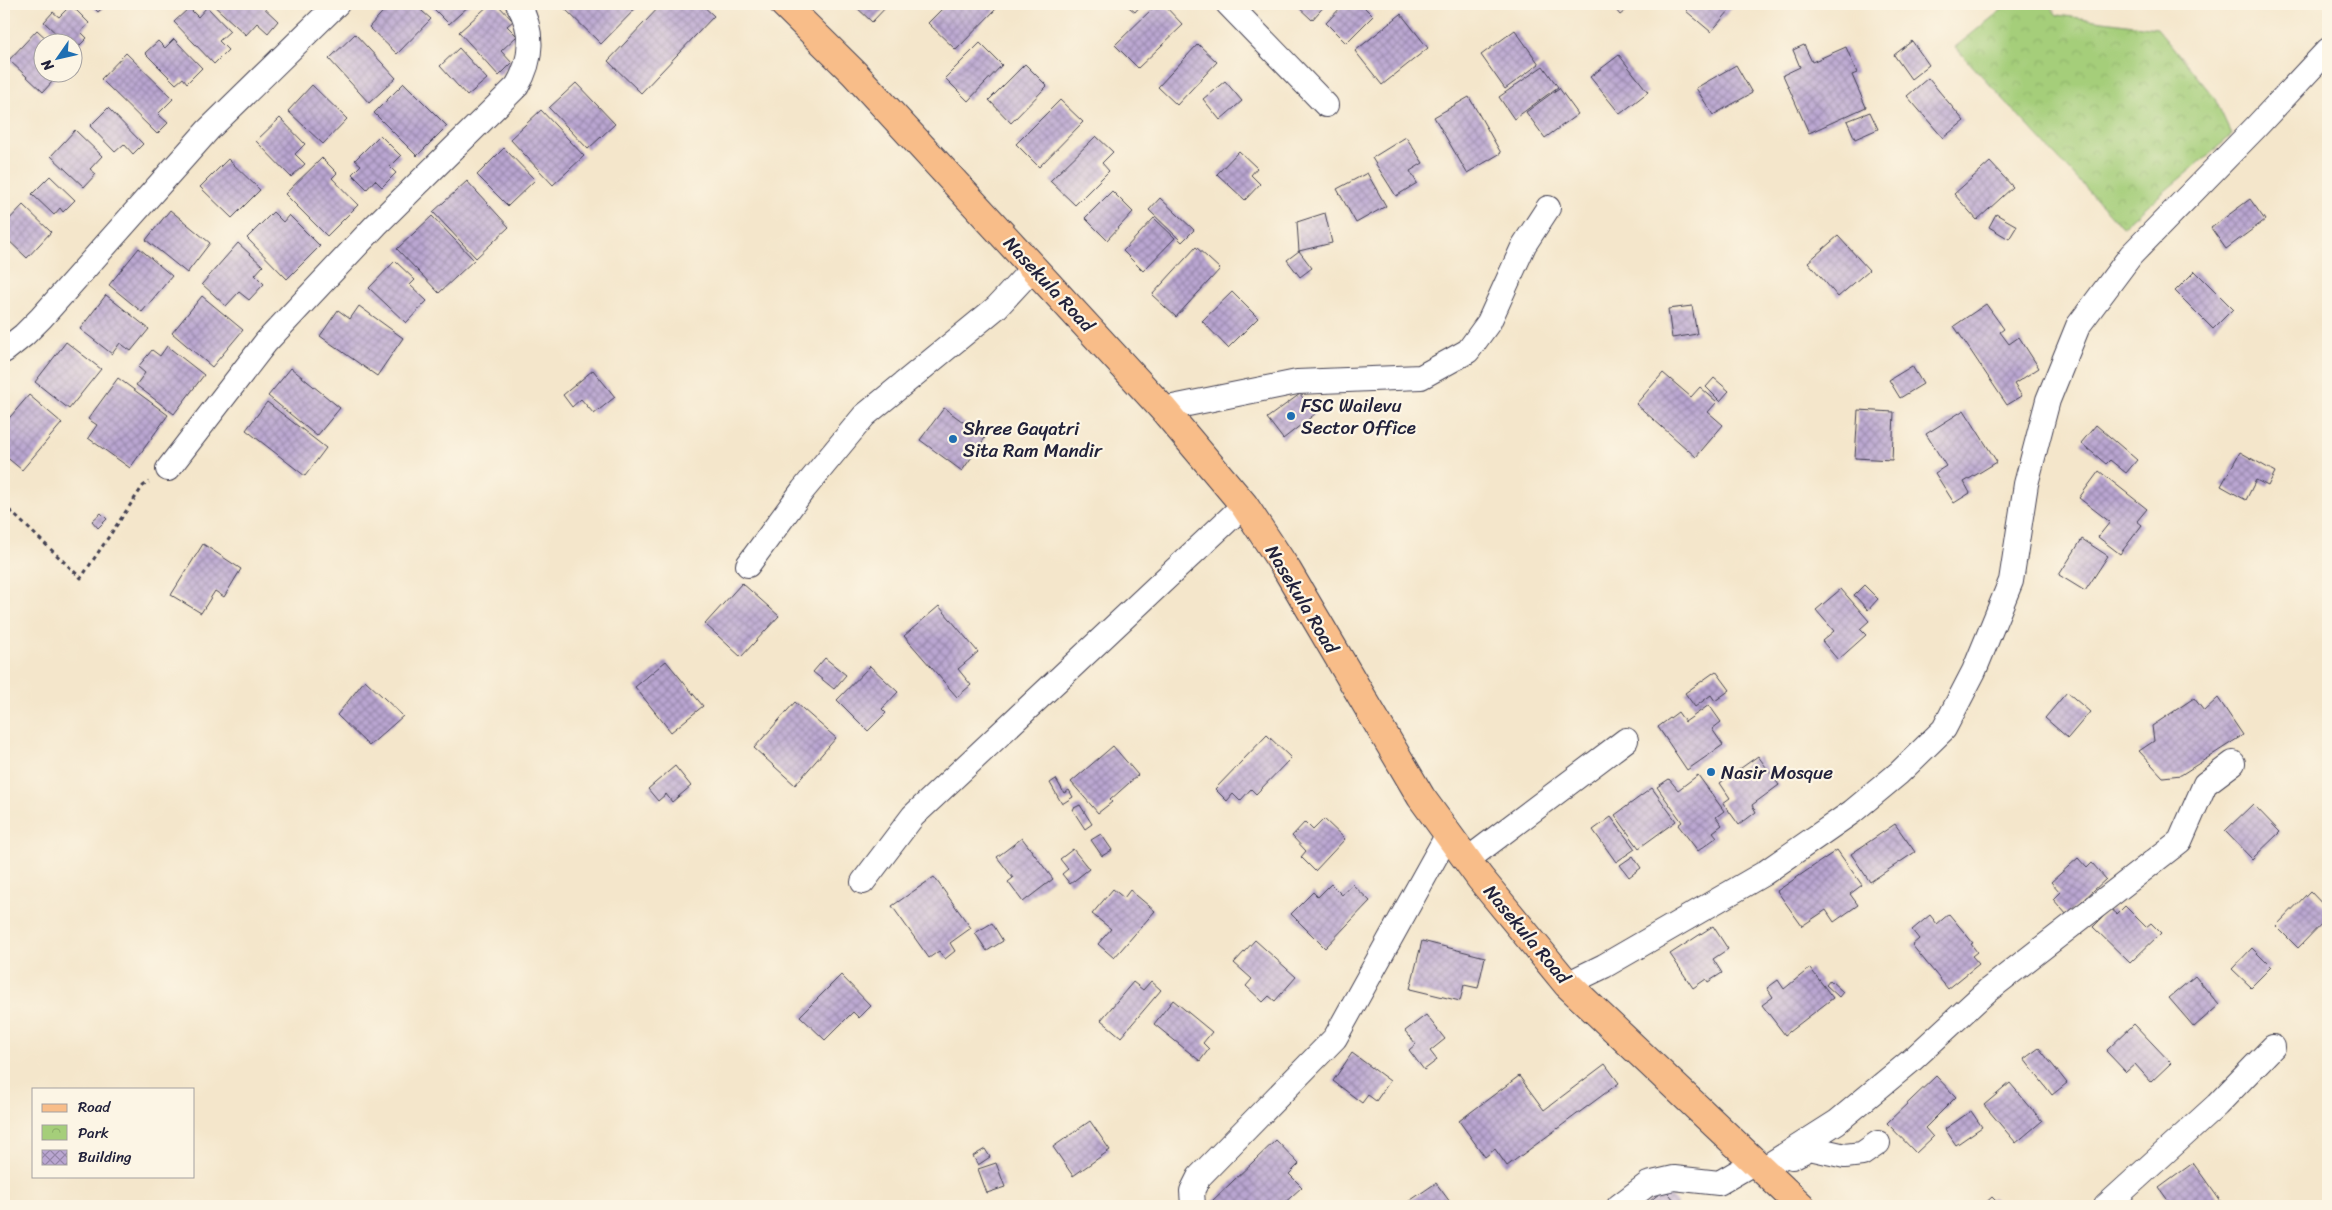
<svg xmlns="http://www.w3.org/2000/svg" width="2332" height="1210" font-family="Sriracha,sans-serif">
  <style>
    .park { fill: url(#park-crowns); stroke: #64785a }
    .building { fill: url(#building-cross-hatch) }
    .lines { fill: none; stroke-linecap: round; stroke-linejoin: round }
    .minor-casing { stroke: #423f51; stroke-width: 26 }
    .major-casing { stroke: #423f51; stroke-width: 30 }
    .path { stroke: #423f51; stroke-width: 3; stroke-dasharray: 4 4; stroke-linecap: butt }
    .minor { stroke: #fff; stroke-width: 24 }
    .major { stroke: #f8bd89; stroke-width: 28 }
    .poi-dot { fill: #1f6fb2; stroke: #fcf5e5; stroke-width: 2 }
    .labels { text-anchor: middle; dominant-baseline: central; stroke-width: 4.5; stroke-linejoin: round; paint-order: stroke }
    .street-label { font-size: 19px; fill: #22223b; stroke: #fcf5e5 }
    .poi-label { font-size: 19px; fill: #22223b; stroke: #fcf5e5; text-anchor: start }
  </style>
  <defs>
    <pattern id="park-crowns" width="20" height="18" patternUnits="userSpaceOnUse" patternTransform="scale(1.25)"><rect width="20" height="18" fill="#a5ce7a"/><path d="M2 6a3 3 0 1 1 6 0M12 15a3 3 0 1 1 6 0" fill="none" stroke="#8eb16a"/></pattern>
    <pattern id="building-cross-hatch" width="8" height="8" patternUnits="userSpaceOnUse" patternTransform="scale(1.25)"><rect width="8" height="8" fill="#baa6d1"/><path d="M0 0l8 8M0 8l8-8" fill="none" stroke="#9787ab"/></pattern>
  </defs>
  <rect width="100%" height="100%" fill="#fcf5e5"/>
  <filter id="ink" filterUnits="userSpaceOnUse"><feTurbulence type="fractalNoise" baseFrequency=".02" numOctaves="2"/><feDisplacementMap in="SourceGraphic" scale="10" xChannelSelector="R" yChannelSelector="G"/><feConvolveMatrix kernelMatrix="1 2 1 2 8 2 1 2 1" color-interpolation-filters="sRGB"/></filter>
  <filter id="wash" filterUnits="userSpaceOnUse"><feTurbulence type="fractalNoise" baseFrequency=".0096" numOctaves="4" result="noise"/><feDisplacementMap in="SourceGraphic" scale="20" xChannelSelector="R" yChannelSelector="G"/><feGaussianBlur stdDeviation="1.12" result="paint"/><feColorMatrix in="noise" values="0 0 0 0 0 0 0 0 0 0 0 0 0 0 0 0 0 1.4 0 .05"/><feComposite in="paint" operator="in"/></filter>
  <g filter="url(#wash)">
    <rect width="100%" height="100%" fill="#f4e6cb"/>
    <path class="park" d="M2009 4H2048L2057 15 2157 28 2214 97 2232 135 2122 227 1955 47Z"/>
    <g id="blocks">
      <g class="building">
        <path d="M90 4H107L98 12Z"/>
        <path d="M212 4H260L278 21 268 33 257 23 246 35Z"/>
        <path d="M390 4H414L431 19 397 54 369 27Z"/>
        <path d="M429 4H471L449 24Z"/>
        <path d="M490 4H497L513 21 507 26 517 36 501 51 512 63 499 76 459 32Z"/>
        <path d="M563 4H640L601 44 561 5Z"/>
        <path d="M662 4H701L714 16 641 93 608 61Z"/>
        <path d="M853 4H889L872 22Z"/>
        <path d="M947 4H991L996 9 956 50 928 23Z"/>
        <path d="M1125 4H1142L1135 12Z"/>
        <path d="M1157 4H1163L1183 25 1138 68 1115 45Z"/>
        <path d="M1295 4H1326L1312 20Z"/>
        <path d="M1344 4H1361L1373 16 1346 43 1326 23Z"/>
        <path d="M1611 4H1634L1620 15Z"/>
        <path d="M1692 4H1735L1711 32 1686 11Z"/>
        <path d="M71 5 89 23 81 32 87 38 74 51 72 42H65L44 22 53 12 59 17Z"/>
        <path d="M207 7 230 31 219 41 228 50 214 64 174 22 189 8 198 17Z"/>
        <path d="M1401 14 1428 48 1382 85 1355 51Z"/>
        <path d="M37 30 50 42H42V72H61L43 92 9 60Z"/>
        <path d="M1515 30 1539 64 1505 89 1481 55Z"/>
        <path d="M355 34 396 78 369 103 329 59Z"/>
        <path d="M174 39 202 68 187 83 183 78 176 84 145 53 158 41 165 48Z"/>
        <path d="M1912 41 1929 65 1911 79 1894 55Z"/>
        <path d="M980 43 1002 65 968 101 945 78Z"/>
        <path d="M1198 44 1217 62 1177 105 1158 87Z"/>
        <path d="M1804 45 1812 62 1846 47 1857 73 1852 75 1866 107 1809 133 1783 75 1800 67 1793 50Z"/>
        <path d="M459 48 487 79 467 96 440 66Z"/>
        <path d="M126 53 173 99 158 114 168 123 157 134 101 79Z"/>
        <path d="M1619 55 1648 92 1620 114 1590 77Z"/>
        <path d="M1025 64 1047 86 1011 123 989 100Z"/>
        <path d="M1736 65 1752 93 1713 115 1696 88Z"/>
        <path d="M1543 66 1558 87 1514 119 1499 97Z"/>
        <path d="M1928 78 1964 121 1943 138 1907 96Z"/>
        <path d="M1225 81 1242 101 1220 120 1203 99Z"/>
        <path d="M404 83 447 126 417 156 374 113Z"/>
        <path d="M576 83 615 124 588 149 549 108Z"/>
        <path d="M312 85 347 119 323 144 288 111Z"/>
        <path d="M1559 88 1578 114 1545 138 1526 112Z"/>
        <path d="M1469 97 1501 153 1467 173 1434 117Z"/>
        <path d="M1060 100 1083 122 1039 167 1016 144Z"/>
        <path d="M108 108 143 144 133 154 124 144 115 152 90 126Z"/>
        <path d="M541 110 584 156 553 185 510 139Z"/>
        <path d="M1870 112 1878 129 1855 139 1847 121Z"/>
        <path d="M280 118 305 144 295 154 305 164 291 177 256 141Z"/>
        <path d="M75 130 102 156 90 169 96 174 84 187 51 156Z"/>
        <path d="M380 135 401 156 390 167 396 173 382 187 375 180 367 189 352 174 361 165 355 160Z"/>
        <path d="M1096 136 1113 152 1102 163 1109 171 1075 205 1050 181Z"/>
        <path d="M1406 137 1423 163 1410 171 1417 183 1396 196 1372 158Z"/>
        <path d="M504 148 535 180 508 206 477 175Z"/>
        <path d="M1239 151 1257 168 1251 175 1260 184 1245 200 1217 174Z"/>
        <path d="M322 158 337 173 332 178 358 205 327 236 285 194Z"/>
        <path d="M228 159 260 190 232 218 200 187Z"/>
        <path d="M1990 162 2013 187 1977 220 1954 194Z"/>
        <path d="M1367 173 1386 206 1356 223 1337 189Z"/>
        <path d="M50 176 75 200 63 212 60 208 54 215 32 194Z"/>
        <path d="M467 181 509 227 476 258 433 212Z"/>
        <path d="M1112 191 1133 212 1107 240 1085 218Z"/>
        <path d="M1160 198 1194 230 1182 242 1149 210Z"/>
        <path d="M2250 199 2265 220 2226 249 2211 228Z"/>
        <path d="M23 205 51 232 27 258 4 236V225Z"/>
        <path d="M170 210 210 243 187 273 146 240Z"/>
        <path d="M273 212 283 222 289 215 320 246 287 279 247 238Z"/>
        <path d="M1325 213 1332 243 1299 251 1297 222Z"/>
        <path d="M1996 214 2017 226 2009 239 1989 227Z"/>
        <path d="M432 216 474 260 439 293 397 249Z"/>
        <path d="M1154 218 1175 238 1143 271 1123 251Z"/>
        <path d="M1838 236 1869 270 1838 297 1808 262Z"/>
        <path d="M238 243 263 266 255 275 264 284 249 300 239 292 226 306 202 284Z"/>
        <path d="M1196 247 1220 269 1176 317 1152 295Z"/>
        <path d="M139 248 172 276 142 312 109 285Z"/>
        <path d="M1299 251 1312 268 1300 277 1287 260Z"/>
        <path d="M395 261 415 280 410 285 427 301 406 323 369 288Z"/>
        <path d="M2195 271 2233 309 2213 329 2175 291Z"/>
        <path d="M1232 292 1258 318 1228 348 1202 321Z"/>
        <path d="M106 295 149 329 131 351 120 343 112 354 80 329Z"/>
        <path d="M202 296 243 330 212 367 172 333Z"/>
        <path d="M1986 304 2004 329 2000 332 2009 344 2019 337 2039 368 2014 384 2022 396 2007 405 1954 326Z"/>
        <path d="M359 306 403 338 377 376 320 336 338 310 350 319Z"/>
        <path d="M1692 306 1697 334 1672 338 1668 309Z"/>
        <path d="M66 342 101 369 69 409 35 382Z"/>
        <path d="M167 346 204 375 174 414 136 385 145 373 138 367 152 350 160 356Z"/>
        <path d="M1912 366 1923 384 1900 398 1889 380Z"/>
        <path d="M291 368 340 408 317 436 268 396Z"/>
        <path d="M593 370 615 397 594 414 581 399 572 407 563 395Z"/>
        <path d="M1663 373 1691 397 1700 387 1717 402 1708 412 1723 425 1696 457 1636 404Z"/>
        <path d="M118 378 168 415 130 468 88 438 97 425 88 419Z"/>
        <path d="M1714 378 1729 391 1720 401 1706 387Z"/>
        <path d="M1300 394 1315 414 1283 439 1267 418Z"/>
        <path d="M29 395 62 423 22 470 4 455V424Z"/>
        <path d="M267 402 326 448 305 476 246 430Z"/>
        <path d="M944 408 985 438 962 471 920 440Z"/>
        <path d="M1858 410 1894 412 1892 460 1855 458Z"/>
        <path d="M1964 410 1997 462 1964 482 1970 493 1954 503 1935 473 1946 466 1926 434Z"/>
        <path d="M2096 425 2137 460 2126 473 2110 460 2106 464 2081 443Z"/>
        <path d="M2240 452 2275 472 2268 486 2256 480 2246 500 2221 486Z"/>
        <path d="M2099 471 2147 509 2137 521 2142 525 2120 554 2098 537 2110 522 2079 498Z"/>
        <path d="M101 513 107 519 98 528 92 521Z"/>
        <path d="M2082 539 2108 556 2085 591 2059 575Z"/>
        <path d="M203 544 241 569 224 597 215 591 201 613 171 595Z"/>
        <path d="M742 583 779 616 741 657 705 624Z"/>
        <path d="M1864 585 1878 599 1868 610 1854 595Z"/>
        <path d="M1841 589 1869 621 1860 629 1866 635 1838 660 1822 641 1834 631 1816 610Z"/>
        <path d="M939 606 978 652 958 669 971 685 957 697 904 636Z"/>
        <path d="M825 658 846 675 834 689 813 672Z"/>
        <path d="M666 661 703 706 671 732 635 687Z"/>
        <path d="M870 666 898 692 882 709 886 713 868 731 837 700Z"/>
        <path d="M1716 671 1730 690 1715 701 1711 695 1695 707 1685 693Z"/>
        <path d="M365 680 403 716 369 746 337 715Z"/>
        <path d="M2067 692 2090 712 2068 738 2045 718Z"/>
        <path d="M2194 698 2204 711 2218 698 2243 735 2181 775 2163 777 2139 751 2154 741 2152 726Z"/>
        <path d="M795 702 836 738 795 785 754 748Z"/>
        <path d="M1709 705 1721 722 1712 729 1723 745 1687 770 1658 727 1678 712 1685 722Z"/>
        <path d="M1267 735 1291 758 1256 794 1251 789 1240 801 1233 794 1227 801 1215 789Z"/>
        <path d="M1113 746 1138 775 1110 800 1112 802 1098 813 1071 782Z"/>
        <path d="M1758 756 1779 785 1752 805 1756 812 1739 825 1723 803 1730 798 1720 783Z"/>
        <path d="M675 766 691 786 672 802 666 794 658 801 648 789Z"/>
        <path d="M1698 775 1724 811 1716 817 1722 825 1713 832 1717 837 1698 851 1678 825 1682 822 1657 787 1669 779 1678 790Z"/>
        <path d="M1056 779 1064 793 1069 790 1073 797 1062 804 1050 783Z"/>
        <path d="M1652 788 1676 821 1639 848 1615 815Z"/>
        <path d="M2253 804 2280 832 2252 859 2225 831Z"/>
        <path d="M1080 805 1092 824 1085 829 1072 809Z"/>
        <path d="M1611 817 1635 849 1616 862 1593 830Z"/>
        <path d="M1324 819 1345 839 1315 871 1301 857 1306 851 1292 836 1305 822 1313 830Z"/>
        <path d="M1895 824 1915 852 1870 882 1851 854Z"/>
        <path d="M1101 834 1112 850 1102 856 1091 840Z"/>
        <path d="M1022 838 1053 879 1023 902 1008 882 1013 878 997 857Z"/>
        <path d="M1073 849 1089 869 1070 884 1062 874 1068 869 1060 859Z"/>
        <path d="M1837 850 1862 885 1850 894 1858 905 1834 922 1826 910 1802 926 1777 891Z"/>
        <path d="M1633 856 1641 868 1629 877 1620 865Z"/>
        <path d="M2078 858 2087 868 2092 863 2106 879 2067 915 2053 899 2060 892 2051 882Z"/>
        <path d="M934 877 971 928 950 943 955 951 945 959 939 951 929 958 892 906Z"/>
        <path d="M1331 884 1342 895 1352 884 1370 901 1325 948 1291 914 1313 892 1318 897Z"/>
        <path d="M1113 889 1124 898 1130 890 1155 911 1114 958 1098 944 1111 929 1092 914Z"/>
        <path d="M2310 891 2328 910V917L2298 948 2276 926Z"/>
        <path d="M2125 906 2146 927 2151 923 2161 933 2130 963 2093 927 2111 909 2117 914Z"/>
        <path d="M1949 914 1973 943 1971 944 1977 952 1972 956 1979 964 1948 989 1912 945 1919 939 1912 930 1930 915 1937 924Z"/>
        <path d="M992 923 1003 941 987 951 975 933Z"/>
        <path d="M1713 926 1728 949 1713 959 1722 973 1708 982 1706 979 1693 988 1670 954Z"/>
        <path d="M1255 940 1296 977 1275 1001 1269 996 1263 1002 1246 986 1252 979 1234 963Z"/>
        <path d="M1422 941 1485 957 1478 988 1464 985 1460 1001 1410 989Z"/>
        <path d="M2252 948 2271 967 2251 987 2232 969Z"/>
        <path d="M1810 968 1833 998 1785 1035 1762 1005 1773 997 1767 988 1778 980 1784 989Z"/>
        <path d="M841 975 871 1006 859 1018 853 1012 825 1040 800 1016Z"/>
        <path d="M2195 976 2219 1005 2194 1027 2169 998Z"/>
        <path d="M1830 980 1843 992 1839 997 1826 985Z"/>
        <path d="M1151 981 1161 990 1121 1037 1101 1020 1133 982 1143 990Z"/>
        <path d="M1173 1000 1212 1032 1203 1043 1209 1049 1200 1061 1154 1024Z"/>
        <path d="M1426 1015 1445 1039 1430 1051 1437 1060 1424 1070 1409 1050 1416 1044 1405 1031Z"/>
        <path d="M2134 1024 2171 1063 2151 1082 2135 1064 2126 1072 2106 1051Z"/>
        <path d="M2039 1048 2067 1083 2052 1095 2024 1059Z"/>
        <path d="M1352 1053 1390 1081 1376 1101 1368 1095 1362 1103 1333 1081Z"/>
        <path d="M1605 1064 1619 1083 1507 1166 1495 1149 1485 1157 1459 1121 1519 1076 1544 1110Z"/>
        <path d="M1936 1076 1956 1097 1925 1128 1933 1137 1916 1153 1887 1123Z"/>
        <path d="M2010 1083 2042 1121 2016 1143 1984 1105Z"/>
        <path d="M1971 1111 1982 1127 1956 1145 1945 1129Z"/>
        <path d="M1090 1121 1110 1150 1073 1176 1053 1147Z"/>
        <path d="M1276 1140 1299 1164 1289 1174 1302 1187 1281 1206 1275 1204 1272 1206H1215L1211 1202Z"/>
        <path d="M985 1149 990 1157 978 1165 973 1156Z"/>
        <path d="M996 1163 1005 1187 987 1193 978 1169Z"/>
        <path d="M2193 1163 2224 1206H2172L2159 1188Z"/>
        <path d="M1436 1183 1453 1206H1411L1408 1202Z"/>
        <path d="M1665 1189 1679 1206H1644Z"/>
        <path d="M1992 1197 2001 1206H1982Z"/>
      </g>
    </g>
  </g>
  <g filter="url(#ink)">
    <use href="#blocks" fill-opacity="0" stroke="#423f51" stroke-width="1"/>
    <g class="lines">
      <g class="minor-casing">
        <g id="minor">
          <path d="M1228 4 1326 105"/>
          <path d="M4 351 24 335 41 318 208 130 337 4"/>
          <path d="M1163 409 1297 382 1421 377 1468 351 1489 322 1524 245 1548 208"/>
          <path d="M168 469 266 342 376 225 517 86C533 59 534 31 518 4"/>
          <path d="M748 565 803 490 864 416 997 307 1033 268"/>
          <path d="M1467 860 1626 740"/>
          <path d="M863 882 913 816 1244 505"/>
          <path d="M1567 984 1604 966 1763 874 1852 812 1899 773 1944 729 1974 671 2011 581 2026 484 2048 400 2078 326 2131 255 2256 127 2328 50"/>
          <path d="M1792 1157 1810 1148 1845 1156 1862 1154 1878 1143"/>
          <path d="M1763 1169 1837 1122 1912 1060 1987 991 2180 841 2205 784 2233 763"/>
          <path d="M1193 1206 1192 1191 1199 1177 1335 1038 1448 834"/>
          <path d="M1619 1206 1648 1184 1674 1178 1719 1183 1755 1162"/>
          <path d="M2106 1206 2217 1105 2273 1047"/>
        </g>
      </g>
      <g class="major-casing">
        <path id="major" d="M784 4 854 73 1163 409 1244 505 1287 570 1421 797 1480 878 1567 984 1801 1206"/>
      </g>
      <path class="path" d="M4 505 81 578 143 486 149 482"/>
      <use href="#minor" class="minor"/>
      <use href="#major" class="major"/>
    </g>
  </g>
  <g class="poi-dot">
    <circle cx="1291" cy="416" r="5"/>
    <circle cx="953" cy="439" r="5"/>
    <circle cx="1711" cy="772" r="5"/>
  </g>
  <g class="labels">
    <g class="street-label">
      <text transform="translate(1049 284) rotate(47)">Nasekula Road</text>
      <text transform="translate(1302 599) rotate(59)">Nasekula Road</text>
      <text transform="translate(1527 934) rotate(50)">Nasekula Road</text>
    </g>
    <g class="poi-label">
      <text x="1301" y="405">FSC Wailevu<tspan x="1301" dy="22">Sector Office</tspan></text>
      <text x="963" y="428">Shree Gayatri<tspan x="963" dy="22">Sita Ram Mandir</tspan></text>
      <text x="1721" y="772">Nasir Mosque</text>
    </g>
  </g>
  <rect width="2332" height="1210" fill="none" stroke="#fcf5e5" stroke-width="20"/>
  <rect x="32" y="1088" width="162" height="90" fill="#fcf5e5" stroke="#a5a1a1"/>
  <rect x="42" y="1104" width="25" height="8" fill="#f8bd89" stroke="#a5a1a1"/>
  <text x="78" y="1112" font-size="15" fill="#22223b">Road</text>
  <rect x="42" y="1125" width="25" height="15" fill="url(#park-crowns)" stroke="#a5a1a1"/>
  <text x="78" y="1138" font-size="15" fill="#22223b">Park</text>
  <rect x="42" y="1150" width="25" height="15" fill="url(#building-cross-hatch)" stroke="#a5a1a1"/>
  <text x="78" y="1162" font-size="15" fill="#22223b">Building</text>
  <g transform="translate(58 58) rotate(236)"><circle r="24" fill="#fcf5e5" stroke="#a5a1a1"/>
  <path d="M0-4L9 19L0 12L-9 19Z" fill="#1f6fb2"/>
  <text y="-8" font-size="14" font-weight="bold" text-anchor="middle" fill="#22223b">N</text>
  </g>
</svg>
